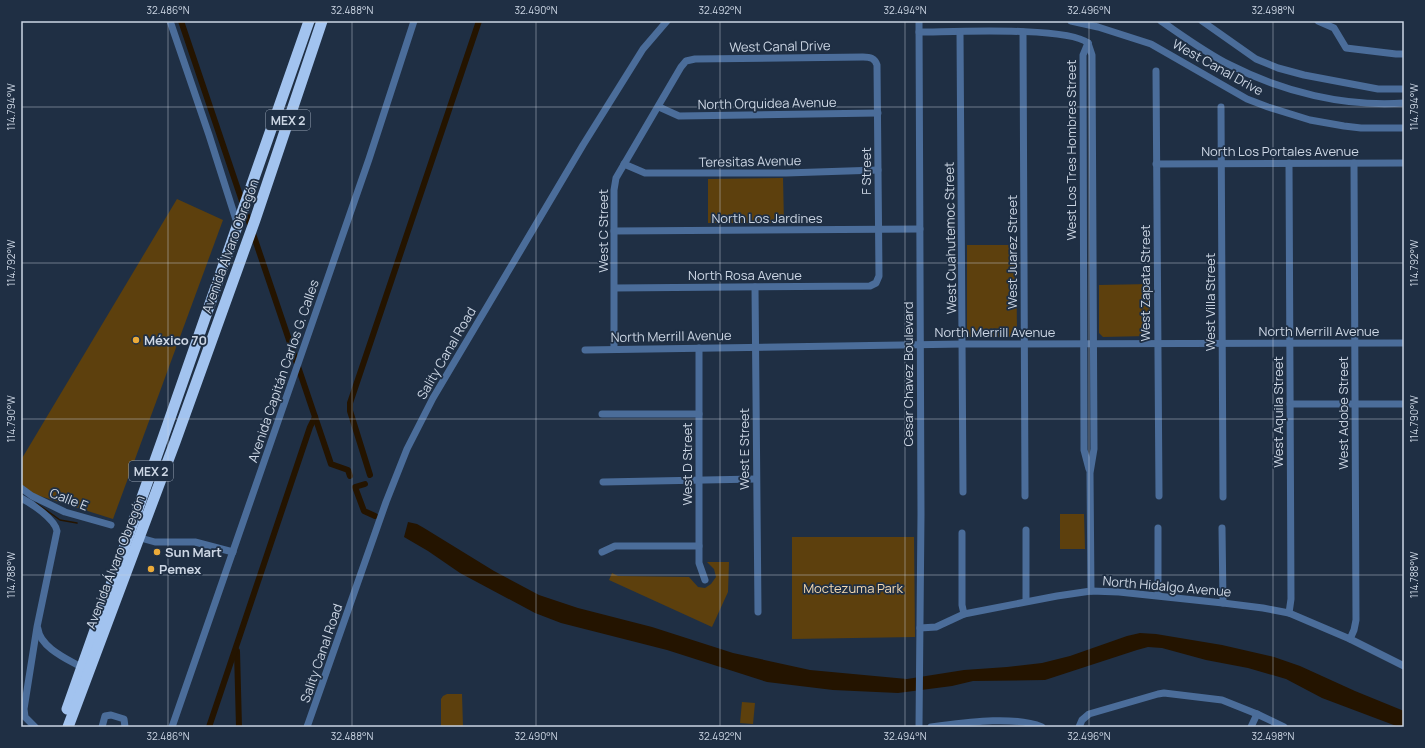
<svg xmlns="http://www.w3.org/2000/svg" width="1425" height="748" font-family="Manrope,sans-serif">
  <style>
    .green { fill: #5d400d }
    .water { fill: #241400 }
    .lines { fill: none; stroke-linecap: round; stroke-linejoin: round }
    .stream { stroke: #241400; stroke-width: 1.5 }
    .canal { stroke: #241400; stroke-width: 6 }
    .minor { stroke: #4b6d9a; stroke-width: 7 }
    .highway { stroke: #a2c3ef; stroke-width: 11 }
    .ticks { fill: none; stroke: #ccd6e4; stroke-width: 1; stroke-opacity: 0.45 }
    .poi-dot { fill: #ebaa39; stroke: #1f2f44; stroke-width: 1.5 }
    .labels { text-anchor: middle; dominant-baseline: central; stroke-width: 3.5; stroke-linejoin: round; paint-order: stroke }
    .shield { fill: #1f2f44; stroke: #98a4b4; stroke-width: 1 }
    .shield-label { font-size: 12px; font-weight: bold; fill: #ccd6e4 }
    .street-label { font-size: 13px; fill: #ccd6e4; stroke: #1f2f44 }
    .poi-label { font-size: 13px; font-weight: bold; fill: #ccd6e4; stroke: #1f2f44; text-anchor: start }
    .park-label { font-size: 13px; fill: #f4d9b1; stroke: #1f2f44 }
    .neatline { fill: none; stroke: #ccd6e4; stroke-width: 1.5 }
    .ticks-label { font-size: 10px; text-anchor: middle; fill: #ccd6e4 }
  </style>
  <rect width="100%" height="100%" fill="#1f2f44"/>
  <g class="green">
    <path d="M783 178 784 223H708V179Z"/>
    <path d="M177 199 223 220 113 519 21 490V460Z"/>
    <path d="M967 245H1016L1017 332 1012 337H970L967 332Z"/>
    <path d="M1150 284V333L1147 336 1103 337 1099 333V285Z"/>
    <path d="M1060 514H1084L1085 549H1060Z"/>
    <path d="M914 537 915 637 792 639V537Z"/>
    <path d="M707 562H729L728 592 712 627 609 580 612 573 618 576 689 577 698 587 705 588 711 584 716 577 714 569Z"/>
    <path d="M447 694H462L463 727H441V699L443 696Z"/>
    <path d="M742 702 755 703 753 724 740 723Z"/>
  </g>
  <path class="water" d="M408 522 417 524 424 528 494 571 539 595 578 608 652 627 733 653 810 670 907 679 964 670 1007 667 1042 663 1070 656 1127 636 1140 633 1156 634 1222 645 1274 657 1300 666 1355 691 1404 711V727H1399L1322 698 1286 679 1248 668 1206 660 1162 648 1148 647 1137 650 1045 680 973 681 952 686 898 693 833 690 767 682 667 650 561 623 535 613 460 573 428 551 404 537Z"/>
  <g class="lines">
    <path class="stream" d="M36 503 60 520 77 523"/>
    <g class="canal">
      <path d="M181 21 331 464 348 470 350 476"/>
      <path d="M370 475 350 411V403L479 21"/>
      <path d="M365 484 355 487 364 511 375 516"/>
      <path d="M237 651 239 727"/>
      <path d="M209 727 310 427 315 417"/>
    </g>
    <g class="minor">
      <path d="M170 21 209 135 237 223"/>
      <path d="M919 21 921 514 919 727"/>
      <path d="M1071 21 1098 27 1151 44 1247 99 1268 107 1310 120 1344 126 1361 128H1404"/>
      <path d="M1161 21C1183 36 1206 53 1230 65 1283 92 1344 107 1404 103"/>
      <path d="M1202 21 1256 59 1278 68 1304 75 1378 89H1404"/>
      <path d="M1318 21 1334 28 1346 48 1396 54H1404"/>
      <path d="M919 32C950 32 1067 26 1088 43"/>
      <path d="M960 32 963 492"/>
      <path d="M1023 32 1025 496"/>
      <path d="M1088 43 1092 55 1094 449 1090 473 1091 591"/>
      <path d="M1088 43 1083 55 1084 450 1089 469"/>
      <path d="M1156 71 1159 496"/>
      <path d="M659 107 679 116 878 113"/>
      <path d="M1221 107 1223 497"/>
      <path d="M1289 163 1291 599 1289 613"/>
      <path d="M624 164 645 173H786L878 170"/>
      <path d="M1156 164 1404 163"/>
      <path d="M614 231 920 229"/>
      <path d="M755 287 758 612"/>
      <path d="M699 348V563L705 580"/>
      <path d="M614 349V190L616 178 681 67 686 61 695 59 863 57C870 57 875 58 877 65L879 276 876 283 870 286 615 288"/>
      <path d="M585 350 963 344 1404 343"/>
      <path d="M1290 404H1404"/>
      <path d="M602 414H699"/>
      <path d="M603 482 756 479"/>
      <path d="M21 488 32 496 65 512 111 525"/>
      <path d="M21 498C31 503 55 519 57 531L37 627 24 709 25 717 35 727"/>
      <path d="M1222 528 1223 603"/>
      <path d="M1026 530V601"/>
      <path d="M962 533V605L964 614"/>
      <path d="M137 537 155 542H195L233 552"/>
      <path d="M602 552 615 546H699"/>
      <path d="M1158 595V528"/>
      <path d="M920 628 936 627 964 614 1057 596 1091 591 1119 592 1223 603 1263 608 1289 613 1350 639 1404 666"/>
      <path d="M38 629C40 647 67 659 81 667"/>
      <path d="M1350 639 1354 630 1356 620 1354 163"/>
      <path d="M102 727 105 716 111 715 124 719 125 727"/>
      <path d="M172 727 369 159 414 21"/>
      <path d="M307 727 386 502 407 449 433 398 583 145 643 49 667 21"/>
      <path d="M931 727C963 723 1012 715 1042 727"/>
      <path d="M1079 727 1082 720 1089 714 1158 694 1164 693 1222 700 1257 714 1284 727"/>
      <path d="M1251 727 1257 714"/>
    </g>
    <g class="highway">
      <path d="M67 709 163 438 309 21"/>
      <path d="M68 727 175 442 255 220 322 21"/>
    </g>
  </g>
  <path class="ticks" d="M168 21V727M352 21V727M536 21V727M720 21V727M905 21V727M1089 21V727M1273 21V727M21 107H1404M21 263H1404M21 419H1404M21 575H1404"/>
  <g class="poi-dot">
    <circle cx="136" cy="340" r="4"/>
    <circle cx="157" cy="552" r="4"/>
    <circle cx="151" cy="569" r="4"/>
  </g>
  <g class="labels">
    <g class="shield">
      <rect x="266" y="110" width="44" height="20" rx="3"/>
      <rect x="129" y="461" width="44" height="20" rx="3"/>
    </g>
    <g class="shield-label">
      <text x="288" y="120">MEX 2</text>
      <text x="151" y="471">MEX 2</text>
    </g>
    <g class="street-label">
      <text transform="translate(780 46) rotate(-1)">West Canal Drive</text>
      <text transform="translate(1218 67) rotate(29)">West Canal Drive</text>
      <text transform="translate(767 103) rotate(-1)">North Orquidea Avenue</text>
      <text transform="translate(1071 150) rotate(-90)">West Los Tres Hombres Street</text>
      <text x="1280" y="151">North Los Portales Avenue</text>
      <text transform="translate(750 161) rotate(-1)">Teresitas Avenue</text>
      <text transform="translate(866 171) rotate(-90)">F Street</text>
      <text x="767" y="218">North Los Jardines</text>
      <text transform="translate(603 231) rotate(-90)">West C Street</text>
      <text transform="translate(950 238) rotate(-91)">West Cuahutemoc Street</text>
      <text transform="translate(230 246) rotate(-70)">Avenida Álvaro Obregón</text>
      <text transform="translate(1012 252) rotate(-90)">West Juarez Street</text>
      <text x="745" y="275">North Rosa Avenue</text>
      <text transform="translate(1145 283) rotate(-90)">West Zapata Street</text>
      <text transform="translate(1210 302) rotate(-90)">West Villa Street</text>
      <text x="1319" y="331">North Merrill Avenue</text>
      <text x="995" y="332">North Merrill Avenue</text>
      <text transform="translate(671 336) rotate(-1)">North Merrill Avenue</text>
      <text transform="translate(446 353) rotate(-60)">Sality Canal Road</text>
      <text transform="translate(283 371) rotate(-71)">Avenida Capitán Carlos G. Calles</text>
      <text transform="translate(908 374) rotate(-90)">Cesar Chavez Boulevard</text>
      <text transform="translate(1278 412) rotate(-90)">West Aquila Street</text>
      <text transform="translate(1343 413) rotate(-90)">West Adobe Street</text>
      <text transform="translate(744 449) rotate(-90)">West E Street</text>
      <text transform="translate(687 464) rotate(-90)">West D Street</text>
      <text transform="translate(69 499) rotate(21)">Calle E</text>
      <text transform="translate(115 562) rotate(-69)">Avenida Álvaro Obregón</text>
      <text transform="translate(1167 586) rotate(5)">North Hidalgo Avenue</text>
      <text transform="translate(321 653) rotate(-71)">Sality Canal Road</text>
    </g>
    <g class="poi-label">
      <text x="144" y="340">México 70</text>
      <text x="165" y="552">Sun Mart</text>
      <text x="159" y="569">Pemex</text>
    </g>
    <g class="park-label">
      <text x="853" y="588">Moctezuma Park</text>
    </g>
  </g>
  <rect width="1425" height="748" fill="none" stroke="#1f2f44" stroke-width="44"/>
  <rect x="22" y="22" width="1381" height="704" class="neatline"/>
  <g class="ticks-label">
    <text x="168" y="14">32.486°N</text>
    <text x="352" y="14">32.488°N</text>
    <text x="536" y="14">32.490°N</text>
    <text x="720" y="14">32.492°N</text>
    <text x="905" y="14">32.494°N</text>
    <text x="1089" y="14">32.496°N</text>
    <text x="1273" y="14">32.498°N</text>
    <text transform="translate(1414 107) rotate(-90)" y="4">114.794°W</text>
    <text transform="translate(11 107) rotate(-90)" y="4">114.794°W</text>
    <text transform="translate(1414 263) rotate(-90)" y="4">114.792°W</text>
    <text transform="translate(11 263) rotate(-90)" y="4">114.792°W</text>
    <text transform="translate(1414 419) rotate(-90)" y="4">114.790°W</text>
    <text transform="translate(11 419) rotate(-90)" y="4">114.790°W</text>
    <text transform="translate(1414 575) rotate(-90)" y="4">114.788°W</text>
    <text transform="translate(11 575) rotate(-90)" y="4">114.788°W</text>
    <text x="168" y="740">32.486°N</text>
    <text x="352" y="740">32.488°N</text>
    <text x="536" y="740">32.490°N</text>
    <text x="720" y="740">32.492°N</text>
    <text x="905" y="740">32.494°N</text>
    <text x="1089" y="740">32.496°N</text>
    <text x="1273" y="740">32.498°N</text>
  </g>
</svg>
